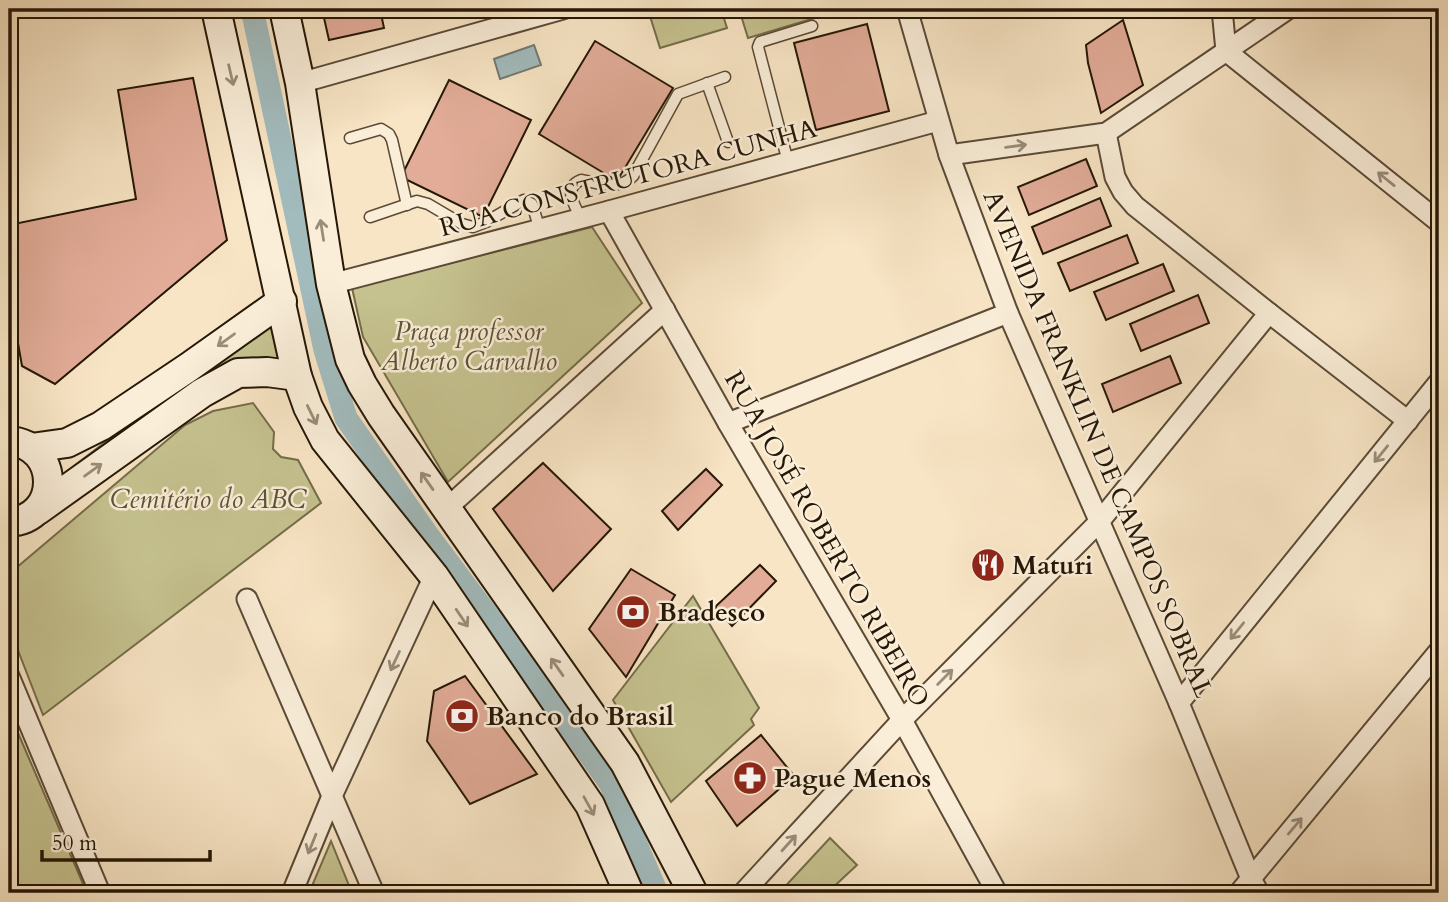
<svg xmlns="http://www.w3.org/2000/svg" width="1448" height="902" font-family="Cardo,serif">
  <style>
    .green { fill: #c5c28f; stroke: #756c4a; stroke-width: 2 }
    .water { fill: #a2bcbe; stroke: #707a74; stroke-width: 2 }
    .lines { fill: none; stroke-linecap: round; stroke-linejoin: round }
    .canal { stroke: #a2bcbe; stroke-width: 23 }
    .building { fill: #e2ac98; stroke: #251706; stroke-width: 2 }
    .lane-casing { stroke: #5a4a36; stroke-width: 13 }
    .street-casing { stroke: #5a4a36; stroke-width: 23 }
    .secondary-casing { stroke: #251706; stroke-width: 32 }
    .lane { stroke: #faeed9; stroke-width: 10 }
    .street { stroke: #faeed9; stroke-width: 19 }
    .secondary { stroke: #faeed9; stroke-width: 28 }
    .oneway { stroke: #9a8d7a }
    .labels { text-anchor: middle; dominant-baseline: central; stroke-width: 5; stroke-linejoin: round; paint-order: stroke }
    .street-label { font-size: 26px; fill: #251706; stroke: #faeed9 }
    .park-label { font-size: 26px; font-style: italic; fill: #5d5336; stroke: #faeed9 }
    .poi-label { font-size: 26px; font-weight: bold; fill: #251706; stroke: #faeed9; text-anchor: start }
  </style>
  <rect width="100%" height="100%" fill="#f8e5c5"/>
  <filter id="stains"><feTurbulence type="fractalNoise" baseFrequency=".00286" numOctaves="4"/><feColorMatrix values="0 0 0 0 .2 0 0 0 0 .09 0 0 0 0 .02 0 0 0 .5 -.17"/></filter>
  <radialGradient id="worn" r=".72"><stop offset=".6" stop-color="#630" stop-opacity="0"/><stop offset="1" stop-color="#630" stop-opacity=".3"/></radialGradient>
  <g class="green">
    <path d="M663 9H721L727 28 660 48 649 13Z"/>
    <path d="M739 9H812L815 18 748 38Z"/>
    <path d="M592 227 642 303 448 482 363 337 352 288Z"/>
    <path d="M278 310 288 359H260L226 363 172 400 68 484 61 476Z"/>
    <path d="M253 403 274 432 273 449 281 457 298 460 321 503 43 715 9 627V574L185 425 213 411Z"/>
    <path d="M693 596 759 708 751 719 754 725 671 802 613 700Z"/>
    <path d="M9 712 87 893H9Z"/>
    <path d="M830 838 857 865 827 893H779Z"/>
    <path d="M331 841 352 893H309Z"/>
  </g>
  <path class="water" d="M534 45 541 65 500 79 494 59Z"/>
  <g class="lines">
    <path class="canal" d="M252 9 325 350 346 418 429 537 542 688 610 783 657 893"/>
  </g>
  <g class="building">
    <path d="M322 9H380L384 28 329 40Z"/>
    <path d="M1123 20 1143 85 1101 113 1088 63 1086 45Z"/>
    <path d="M867 24 889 111 816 130 794 43Z"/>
    <path d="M595 41 673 88 617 181 539 134Z"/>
    <path d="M193 78 227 240 55 384 22 366 9 292V225L136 199 118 90Z"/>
    <path d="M449 80 531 120 483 217 401 177Z"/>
    <path d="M1086 159 1097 186 1029 215 1018 187Z"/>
    <path d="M1100 198 1111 226 1043 254 1032 227Z"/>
    <path d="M1127 235 1138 263 1070 291 1058 263Z"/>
    <path d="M1163 264 1174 291 1106 320 1094 292Z"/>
    <path d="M1198 295 1209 323 1141 351 1130 324Z"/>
    <path d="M1170 356 1181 383 1113 412 1102 384Z"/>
    <path d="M543 463 611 529 553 591 493 509Z"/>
    <path d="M706 469 722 485 678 530 662 511Z"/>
    <path d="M760 565 776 581 732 626 715 607Z"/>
    <path d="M631 569 675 595 626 677 589 629Z"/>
    <path d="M465 676 537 774 470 804 427 741 434 691Z"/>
    <path d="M761 735 794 776 737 826 706 781Z"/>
  </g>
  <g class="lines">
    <g class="lane-casing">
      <g id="lane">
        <path d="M707 83 728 142"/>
        <path d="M350 138 381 129 389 134 392 140 407 205"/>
        <path d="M788 162 758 47 760 42 812 26"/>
        <path d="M370 217 417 201 428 204 462 224 473 227 486 222 524 200 532 204 540 230"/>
        <path d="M581 219C575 205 562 188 581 180 598 183 620 191 633 176L678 94 725 77"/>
      </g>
    </g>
    <g class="street-casing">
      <g id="street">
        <path d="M907 9 949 155 1008 313 1179 703 1251 879 1259 893"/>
        <path d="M1222 9 1226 51 1439 222"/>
        <path d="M300 83 563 9"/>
        <path d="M1106 133 1115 177 1123 192 1135 206 1269 313 1408 421"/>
        <path d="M949 155 1106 133 1288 9"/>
        <path d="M609 211 728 423 902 720 997 893"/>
        <path d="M331 284 609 211 938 121"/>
        <path d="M728 423 1008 313"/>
        <path d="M446 509 665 310"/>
        <path d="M247 599 374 893"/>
        <path d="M9 676 100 893"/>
        <path d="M1179 703 1439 382"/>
        <path d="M292 893 332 796 434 576"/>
        <path d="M743 893 902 720 1099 522 1269 313"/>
        <path d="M1239 893 1439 651"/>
      </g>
    </g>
    <g class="secondary-casing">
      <g id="secondary">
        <path d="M216 9 297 376 308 407 325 440 434 576 590 805 629 893"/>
        <path d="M284 9 300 83 331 284 350 359 362 384 381 415 625 763 693 893"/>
        <path d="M9 441C61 445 61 519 9 522"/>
        <path d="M31 448 67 443 101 426 189 367 282 301"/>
        <path d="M38 510 202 393 238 373 267 372 297 376"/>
      </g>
    </g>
    <use href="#lane" class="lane"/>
    <use href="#street" class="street"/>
    <use href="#secondary" class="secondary"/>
  </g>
  <defs><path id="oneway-shaft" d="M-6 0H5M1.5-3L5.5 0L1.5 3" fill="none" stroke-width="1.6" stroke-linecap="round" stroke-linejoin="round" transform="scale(1.75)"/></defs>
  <g class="oneway">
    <use href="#oneway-shaft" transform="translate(231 75) rotate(77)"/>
    <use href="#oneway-shaft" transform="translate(1016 146) rotate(-8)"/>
    <use href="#oneway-shaft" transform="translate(1386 179) rotate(-141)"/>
    <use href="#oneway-shaft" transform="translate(322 230) rotate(-99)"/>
    <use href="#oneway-shaft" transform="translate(226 340) rotate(144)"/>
    <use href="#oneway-shaft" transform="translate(312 415) rotate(64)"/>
    <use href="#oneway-shaft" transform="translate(1381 454) rotate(129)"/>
    <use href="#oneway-shaft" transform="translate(93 470) rotate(-36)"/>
    <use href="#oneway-shaft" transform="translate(427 481) rotate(-125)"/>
    <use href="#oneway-shaft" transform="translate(462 618) rotate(56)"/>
    <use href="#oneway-shaft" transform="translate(1237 631) rotate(129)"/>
    <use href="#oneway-shaft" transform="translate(395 661) rotate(115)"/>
    <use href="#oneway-shaft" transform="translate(557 667) rotate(-125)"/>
    <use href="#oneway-shaft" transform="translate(945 677) rotate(-45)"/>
    <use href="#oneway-shaft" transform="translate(589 806) rotate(61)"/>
    <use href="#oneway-shaft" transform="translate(1295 826) rotate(-50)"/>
    <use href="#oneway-shaft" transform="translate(789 843) rotate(-48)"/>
    <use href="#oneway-shaft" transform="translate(312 844) rotate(112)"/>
  </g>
  <defs>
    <g id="restaurant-disc" transform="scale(1.75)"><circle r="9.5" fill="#8f2418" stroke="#faeed9"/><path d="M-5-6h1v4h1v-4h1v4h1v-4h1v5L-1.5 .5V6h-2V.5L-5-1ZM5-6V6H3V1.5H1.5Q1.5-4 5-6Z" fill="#fff"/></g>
    <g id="bank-disc" transform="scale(1.75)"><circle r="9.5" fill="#8f2418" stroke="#faeed9"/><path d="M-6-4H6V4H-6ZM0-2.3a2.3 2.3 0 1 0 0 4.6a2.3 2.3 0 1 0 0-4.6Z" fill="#fff"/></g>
    <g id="pharmacy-disc" transform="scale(1.75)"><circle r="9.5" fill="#8f2418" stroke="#faeed9"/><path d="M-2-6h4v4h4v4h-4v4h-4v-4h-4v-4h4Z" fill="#fff"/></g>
  </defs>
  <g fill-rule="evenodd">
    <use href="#restaurant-disc" x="988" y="565"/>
    <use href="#bank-disc" x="633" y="612"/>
    <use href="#bank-disc" x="462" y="716"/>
    <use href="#pharmacy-disc" x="750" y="778"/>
  </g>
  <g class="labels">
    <g class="street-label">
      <text transform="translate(628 178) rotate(-15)">RUA CONSTRUTORA CUNHA</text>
      <text transform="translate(1098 444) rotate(67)">AVENIDA FRANKLIN DE CAMPOS SOBRAL</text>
      <text transform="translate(827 539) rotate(60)">RUA JOSÉ ROBERTO RIBEIRO</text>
    </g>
    <g class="park-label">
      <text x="469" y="331">Praça professor<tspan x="469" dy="30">Alberto Carvalho</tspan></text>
      <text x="208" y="499">Cemitério do ABC</text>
    </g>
    <g class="poi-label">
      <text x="1012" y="565">Maturi</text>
      <text x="658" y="612">Bradesco</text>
      <text x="486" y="716">Banco do Brasil</text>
      <text x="774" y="778">Pague Menos</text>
    </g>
  </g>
  <rect width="1448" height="902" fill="none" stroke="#f8e5c5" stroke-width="35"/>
  <rect x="10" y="10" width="1427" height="881" fill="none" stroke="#251706" stroke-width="3.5"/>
  <rect x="18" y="18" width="1413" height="867" fill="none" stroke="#251706" stroke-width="2"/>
  <path d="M42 850v10h168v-10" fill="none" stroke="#251706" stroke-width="3.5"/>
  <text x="52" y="850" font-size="21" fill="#251706" stroke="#faeed9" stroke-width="5" paint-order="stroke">50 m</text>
  <rect width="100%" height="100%" filter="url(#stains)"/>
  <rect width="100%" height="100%" fill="url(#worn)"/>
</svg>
